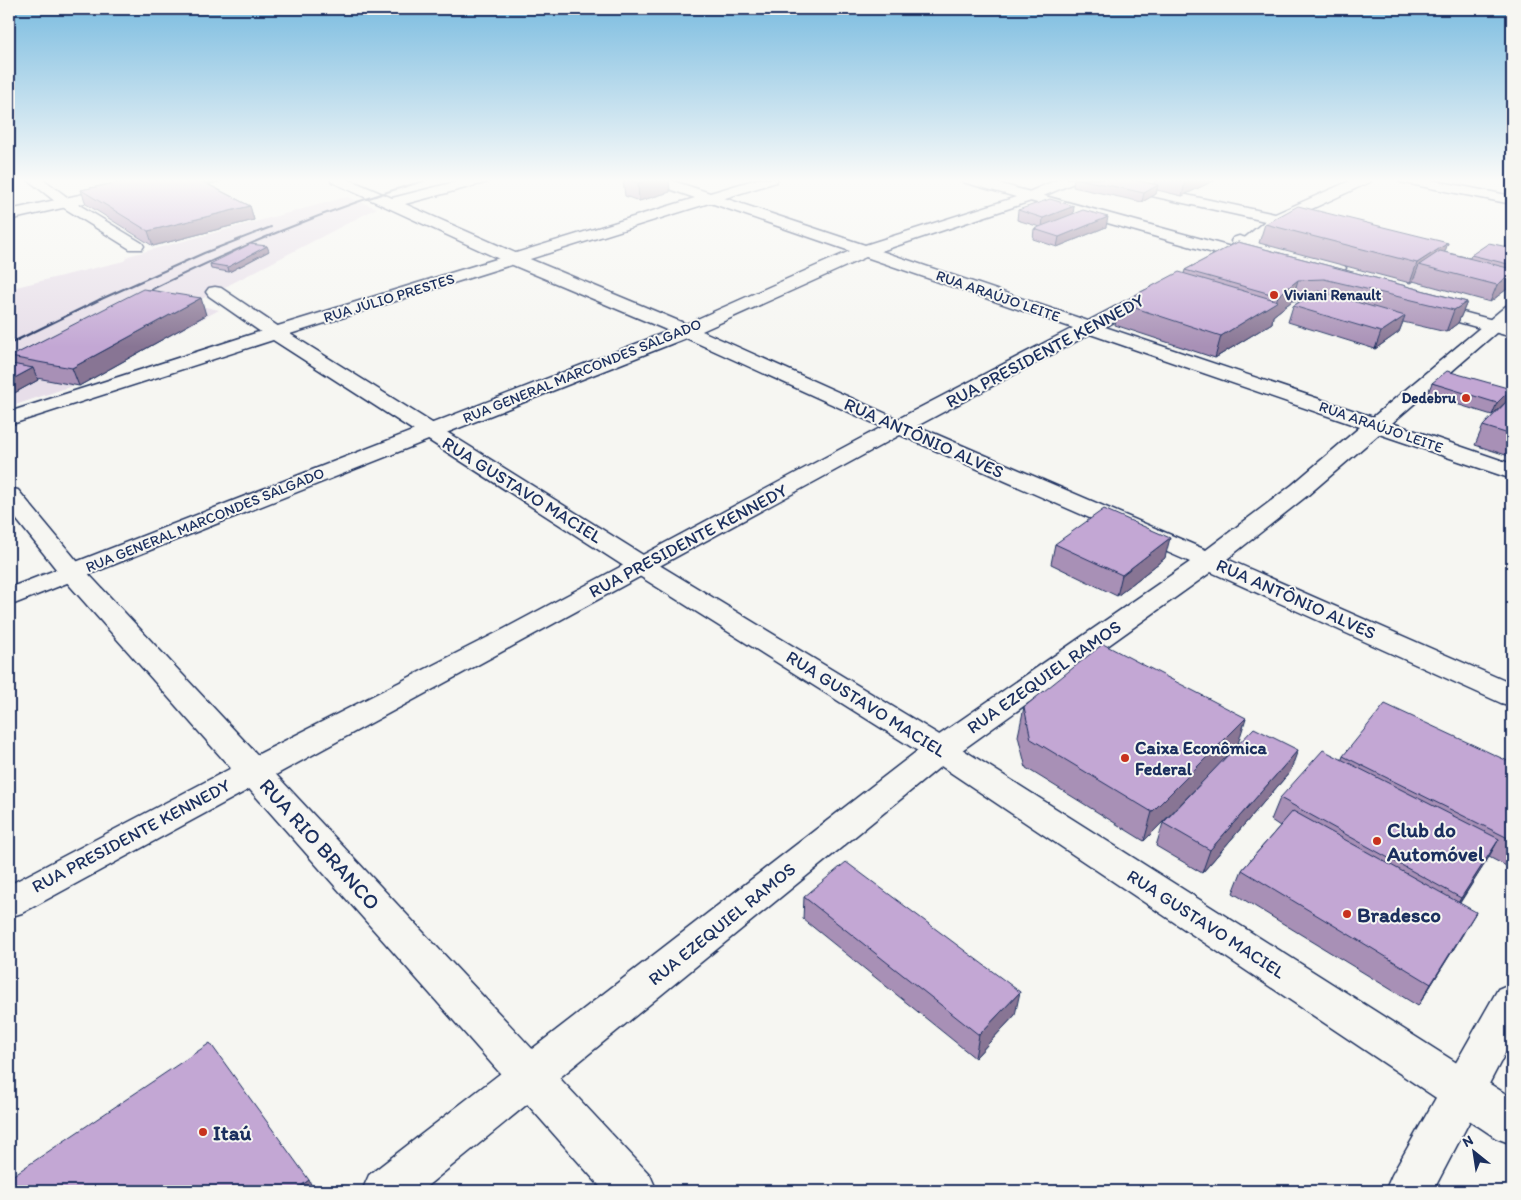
<svg xmlns="http://www.w3.org/2000/svg" width="1521" height="1200" font-family="Itim,sans-serif">
  <style>
    .built { fill: #e7dee9 }
    .lines { fill: none; stroke-linecap: round; stroke-linejoin: round }
    .minor-casing { stroke: #1b2f5e; stroke-width: 3 }
    .tertiary-casing { stroke: #1b2f5e; stroke-width: 3 }
    .secondary-casing { stroke: #1b2f5e; stroke-width: 3 }
    .minor { fill: #f6f6f2; fill-rule: evenodd }
    .tertiary { fill: #f6f6f2; fill-rule: evenodd }
    .secondary { fill: #f6f6f2; fill-rule: evenodd }
    .rail-far1 { stroke: #1b2f5e; stroke-width: 2 }
    .rail { stroke: #1b2f5e; stroke-width: 2.5 }
    .wall { fill: #a890b6; stroke: #1b2f5e }
    .shaded-wall { fill: #887594; stroke: #1b2f5e }
    .building { fill: #c3a7d4; stroke: #1b2f5e }
    .poi-dot { fill: #c8321e; stroke: #f6f6f2; stroke-width: 2 }
    .labels { text-anchor: middle; dominant-baseline: central; stroke-width: 4; stroke-linejoin: round; paint-order: stroke }
    .far-poi-label { font-size: 15px; font-weight: bold; fill: #1b2f5e; stroke: #f6f6f2; text-anchor: start }
    .far-street-label { font-size: 15px; fill: #1b2f5e; stroke: #f6f6f2 }
    .street-label { font-size: 18px; fill: #1b2f5e; stroke: #f6f6f2 }
    .poi-label { font-size: 18px; font-weight: bold; fill: #1b2f5e; stroke: #f6f6f2; text-anchor: start }
    .near-poi-label { font-size: 21px; font-weight: bold; fill: #1b2f5e; stroke: #f6f6f2; text-anchor: start }
    .near-street-label { font-size: 21px; fill: #1b2f5e; stroke: #f6f6f2 }
  </style>
  <rect width="100%" height="100%" fill="#f6f6f2"/>
  <filter id="ink" filterUnits="userSpaceOnUse"><feTurbulence type="fractalNoise" baseFrequency=".02" numOctaves="2"/><feDisplacementMap in="SourceGraphic" scale="10" xChannelSelector="R" yChannelSelector="G"/><feConvolveMatrix kernelMatrix="1 2 1 2 8 2 1 2 1" color-interpolation-filters="sRGB"/></filter>
  <g filter="url(#ink)">
    <path class="built" d="M347 197 377 208 192 304 219 310 84 382 9 407V292L12 288 124 261 128 256Z"/>
    <g class="lines">
      <g class="minor-casing">
        <g id="minor">
          <path d="M27 179H43L71 200 142 243 144 246 142 249H130L61 206Z"/>
          <path d="M330 179H348L392 198 467 179H490L488 182 405 204 520 255 686 324 850 251 705 201 703 198 705 195H715L865 245 1029 193 1034 194 1036 197 1034 200 881 251 1088 321 1145 291 1151 290 1157 291 1160 295 1157 299 1105 327 1373 417 1506 306 1512 305V319L1392 423 1512 464V479L1379 434 1308 495 1227 559 1512 684V706L1501 703 1211 572 951 758 421 1191H362L369 1175 929 742 1190 562 900 435 22 913 9 917V885L241 763 504 629 882 427 686 338 9 606V588L669 331 508 263 332 182ZM866 257 1073 328 898 419 702 331ZM1090 334 1360 427 1292 485 1206 550 917 426Z"/>
          <path d="M1086 179H1112L1275 214 1354 179H1372L1370 182 1292 218 1298 222 1296 225 1290 227 1280 224C1265 237 1234 267 1214 262L1212 258 1214 254 1241 241 1265 221 1093 183 1088 182Z"/>
          <path d="M1398 179H1426L1512 196V204L1405 183 1400 182Z"/>
          <path d="M215 287 221 288 282 329 285 333 282 337 275 339 268 337 209 296 206 292 209 288Z"/>
          <path d="M1512 983V1040L1433 1191H1385L1392 1175 1498 989Z"/>
        </g>
      </g>
      <g class="tertiary-casing">
        <g id="tertiary">
          <path d="M154 179H180L178 182 173 183 9 220V210Z"/>
          <path d="M647 179H667L710 193 757 179H778L776 182 290 334 651 560 951 742 1512 1098V1144L1496 1138 929 758 633 572 273 340 9 425V412L268 329 695 198 649 182Z"/>
          <path d="M1059 179H1078L1076 182 1034 200H1024L1022 197 1024 194Z"/>
          <path d="M9 488 18 490 82 567 650 1175 657 1191H604L64 579 9 510Z"/>
        </g>
      </g>
      <g class="secondary-casing">
        <g id="secondary">
          <path d="M961 179H983L1264 256 1266 260 1264 264H1252L963 182Z"/>
          <path d="M1239 236 1343 264 1346 268 1343 272 1337 273 1233 244 1231 241 1233 238Z"/>
          <path d="M1425 302 1512 325V337L1419 311 1416 307 1419 303Z"/>
        </g>
      </g>
      <use href="#minor" class="minor"/>
      <use href="#tertiary" class="tertiary"/>
      <use href="#secondary" class="secondary"/>
      <g class="rail-far1">
        <path d="M136 297C231 250 327 208 430 179"/>
        <path d="M99 300 204 253 271 227"/>
      </g>
      <path class="rail" d="M9 344 101 299"/>
    </g>
    <g class="wall">
      <path d="M134 179H232L208 184 250 206 254 220 153 246 86 204 81 190Z"/>
      <path d="M623 179H669L670 192 639 201 625 196Z"/>
      <path d="M1074 179H1135L1133 180 1154 184 1155 179H1217L1182 196 1157 190 1156 194 1142 202 1073 187Z"/>
      <path d="M1018 210 1073 214 1106 227 1057 247 1033 239 1034 229 1040 227 1017 220Z"/>
      <path d="M1265 224 1448 243 1444 252 1470 258 1471 255 1512 248V282L1511 286 1490 302 1413 281 1410 283 1259 243Z"/>
      <path d="M1238 242 1467 302 1458 323 1446 332 1403 322 1399 332 1375 349 1288 322 1293 306 1302 300 1292 301 1273 316 1272 323 1215 358 1115 325 1120 303 1184 274 1185 270Z"/>
      <path d="M269 251 229 272 211 269 210 264Z"/>
      <path d="M206 315 79 386 37 378 38 380 9 396V366L13 365 10 357Z"/>
      <path d="M1432 383 1506 402 1492 415 1427 395Z"/>
      <path d="M1512 396V457L1475 445 1483 426Z"/>
      <path d="M1055 544 1165 558 1117 596 1051 564Z"/>
      <path d="M1024 707 1237 745 1290 772 1202 873 1156 846 1163 823 1217 767 1144 841 1026 768 1018 736Z"/>
      <path d="M1343 756 1512 763V869L1489 857 1460 903 1463 934 1418 1006 1233 893 1242 870 1280 826 1271 820 1280 798 1342 759Z"/>
      <path d="M804 897 1015 1015 975 1058 803 919Z"/>
    </g>
    <g class="shaded-wall">
      <path d="M190 179H232L192 188Z"/>
      <path d="M653 179H669L670 192 639 201 638 183Z"/>
      <path d="M1191 179H1217L1182 196 1185 182Z"/>
      <path d="M1158 185 1156 194 1142 202 1144 193Z"/>
      <path d="M250 206 254 220 153 246 148 231Z"/>
      <path d="M1074 206 1073 216 1042 228 1043 218Z"/>
      <path d="M1108 217 1106 227 1057 247 1059 237Z"/>
      <path d="M1448 243 1441 263 1419 265 1413 281 1410 283 1417 263Z"/>
      <path d="M267 246 269 251 229 272 228 267Z"/>
      <path d="M1512 274V282L1511 286 1490 302 1497 285Z"/>
      <path d="M1298 280 1292 301 1273 316 1272 323 1215 358 1221 336 1276 302 1278 296Z"/>
      <path d="M201 298 206 315 79 386 72 368Z"/>
      <path d="M1467 302 1458 323 1446 332 1454 310Z"/>
      <path d="M1405 316 1399 332 1375 349 1381 332Z"/>
      <path d="M33 368 38 380 9 396V381Z"/>
      <path d="M1511 389 1506 402 1492 415 1497 403Z"/>
      <path d="M1170 538 1165 558 1117 596 1122 575Z"/>
      <path d="M1246 718 1237 747 1144 841 1152 812Z"/>
      <path d="M1298 750 1290 772 1202 873 1210 850Z"/>
      <path d="M1499 839 1486 862 1448 920 1461 898Z"/>
      <path d="M1476 912 1463 934 1418 1006 1431 984Z"/>
      <path d="M1020 992 1015 1015 975 1058 979 1035Z"/>
      <path d="M309 1180 314 1191H294Z"/>
    </g>
    <g class="building">
      <path d="M134 179H197L250 206 148 231 81 190Z"/>
      <path d="M626 179H653L638 183Z"/>
      <path d="M1079 179H1129L1158 185 1144 193Z"/>
      <path d="M1173 179H1191L1185 182Z"/>
      <path d="M1050 199 1074 206 1043 218 1018 210Z"/>
      <path d="M1298 206 1448 243 1417 263 1265 224Z"/>
      <path d="M1083 210 1108 217 1059 237 1034 229Z"/>
      <path d="M1238 242 1467 302 1454 310 1324 279 1298 280 1278 296 1185 270Z"/>
      <path d="M1489 243 1512 248V265L1471 255Z"/>
      <path d="M250 244 267 246 228 267 210 264Z"/>
      <path d="M1440 251 1512 269V274L1497 285 1419 265Z"/>
      <path d="M1179 272 1278 301 1221 336 1120 303Z"/>
      <path d="M143 289 201 298 72 368 10 357Z"/>
      <path d="M1318 291 1405 316 1381 332 1293 306Z"/>
      <path d="M12 364 33 368 9 381V366Z"/>
      <path d="M1447 371 1511 389 1497 403 1432 383Z"/>
      <path d="M1512 396V435L1483 426Z"/>
      <path d="M1104 509 1170 538 1122 575 1055 544Z"/>
      <path d="M1103 644 1246 718 1152 812 1031 739 1024 707Z"/>
      <path d="M1385 704 1512 763V840L1343 756Z"/>
      <path d="M1254 728 1298 750 1210 850 1163 823Z"/>
      <path d="M1323 750 1499 839 1461 898 1280 798Z"/>
      <path d="M1293 811 1476 912 1431 984 1242 870Z"/>
      <path d="M846 862 1020 992 979 1035 804 897Z"/>
      <path d="M210 1043 309 1180 294 1191H9V1178Z"/>
    </g>
  </g>
  <linearGradient id="sky" x2="0" y2="1"><stop stop-color="#7bbce0"/><stop offset="0.52" stop-color="#fbfbf9"/><stop offset="1" stop-color="#fbfbf9" stop-opacity="0"/></linearGradient>
  <rect width="1521" height="347" fill="url(#sky)"/>
  <g class="poi-dot">
    <circle cx="1274" cy="295" r="5"/>
    <circle cx="1466" cy="398" r="5"/>
    <circle cx="1125" cy="758" r="5"/>
    <circle cx="1377" cy="841" r="5"/>
    <circle cx="1347" cy="914" r="5"/>
    <circle cx="203" cy="1132" r="5"/>
  </g>
  <g class="labels">
    <g class="far-poi-label">
      <text x="1284" y="295">Viviani Renault</text>
      <text x="1456" y="398" text-anchor="end">Dedebru</text>
    </g>
    <g class="far-street-label">
      <text transform="translate(998 296) rotate(19)">RUA ARAÚJO LEITE</text>
      <text transform="translate(389 298) rotate(-17)">RUA JÚLIO PRESTES</text>
      <text transform="translate(582 371) rotate(-22)">RUA GENERAL MARCONDES SALGADO</text>
      <text transform="translate(1381 427) rotate(19)">RUA ARAÚJO LEITE</text>
      <text transform="translate(205 520) rotate(-22)">RUA GENERAL MARCONDES SALGADO</text>
    </g>
    <g class="street-label">
      <text transform="translate(1045 351) rotate(-28)">RUA PRESIDENTE KENNEDY</text>
      <text transform="translate(924 438) rotate(24)">RUA ANTÔNIO ALVES</text>
      <text transform="translate(522 490) rotate(32)">RUA GUSTAVO MACIEL</text>
      <text transform="translate(688 541) rotate(-28)">RUA PRESIDENTE KENNEDY</text>
      <text transform="translate(1296 599) rotate(24)">RUA ANTÔNIO ALVES</text>
      <text transform="translate(1044 677) rotate(-35)">RUA EZEQUIEL RAMOS</text>
      <text transform="translate(866 704) rotate(32)">RUA GUSTAVO MACIEL</text>
      <text transform="translate(131 836) rotate(-28)">RUA PRESIDENTE KENNEDY</text>
      <text transform="translate(722 924) rotate(-39)">RUA EZEQUIEL RAMOS</text>
      <text transform="translate(1206 924) rotate(33)">RUA GUSTAVO MACIEL</text>
    </g>
    <g class="poi-label">
      <text x="1135" y="748">Caixa Econômica<tspan x="1135" dy="21">Federal</tspan></text>
    </g>
    <g class="near-poi-label">
      <text x="1387" y="829">Club do<tspan x="1387" dy="24">Automóvel</tspan></text>
      <text x="1357" y="914">Bradesco</text>
      <text x="213" y="1132">Itaú</text>
    </g>
    <g class="near-street-label">
      <text transform="translate(320 844) rotate(48)">RUA RIO BRANCO</text>
    </g>
  </g>
  <rect width="1521" height="1200" fill="none" stroke="#f6f6f2" stroke-width="30"/>
  <rect x="15" y="15" width="1491" height="1170" fill="none" stroke="#1b2f5e" stroke-width="2" filter="url(#ink)"/>
  <g transform="translate(1474 1152) rotate(330)" stroke="#f6f6f2" stroke-width="4" paint-order="stroke">
  <path d="M0-4L9 19L0 12L-9 19Z" fill="#1b2f5e"/>
  <text y="-8" font-size="14" font-weight="bold" text-anchor="middle" fill="#1b2f5e">N</text>
  </g>
</svg>
